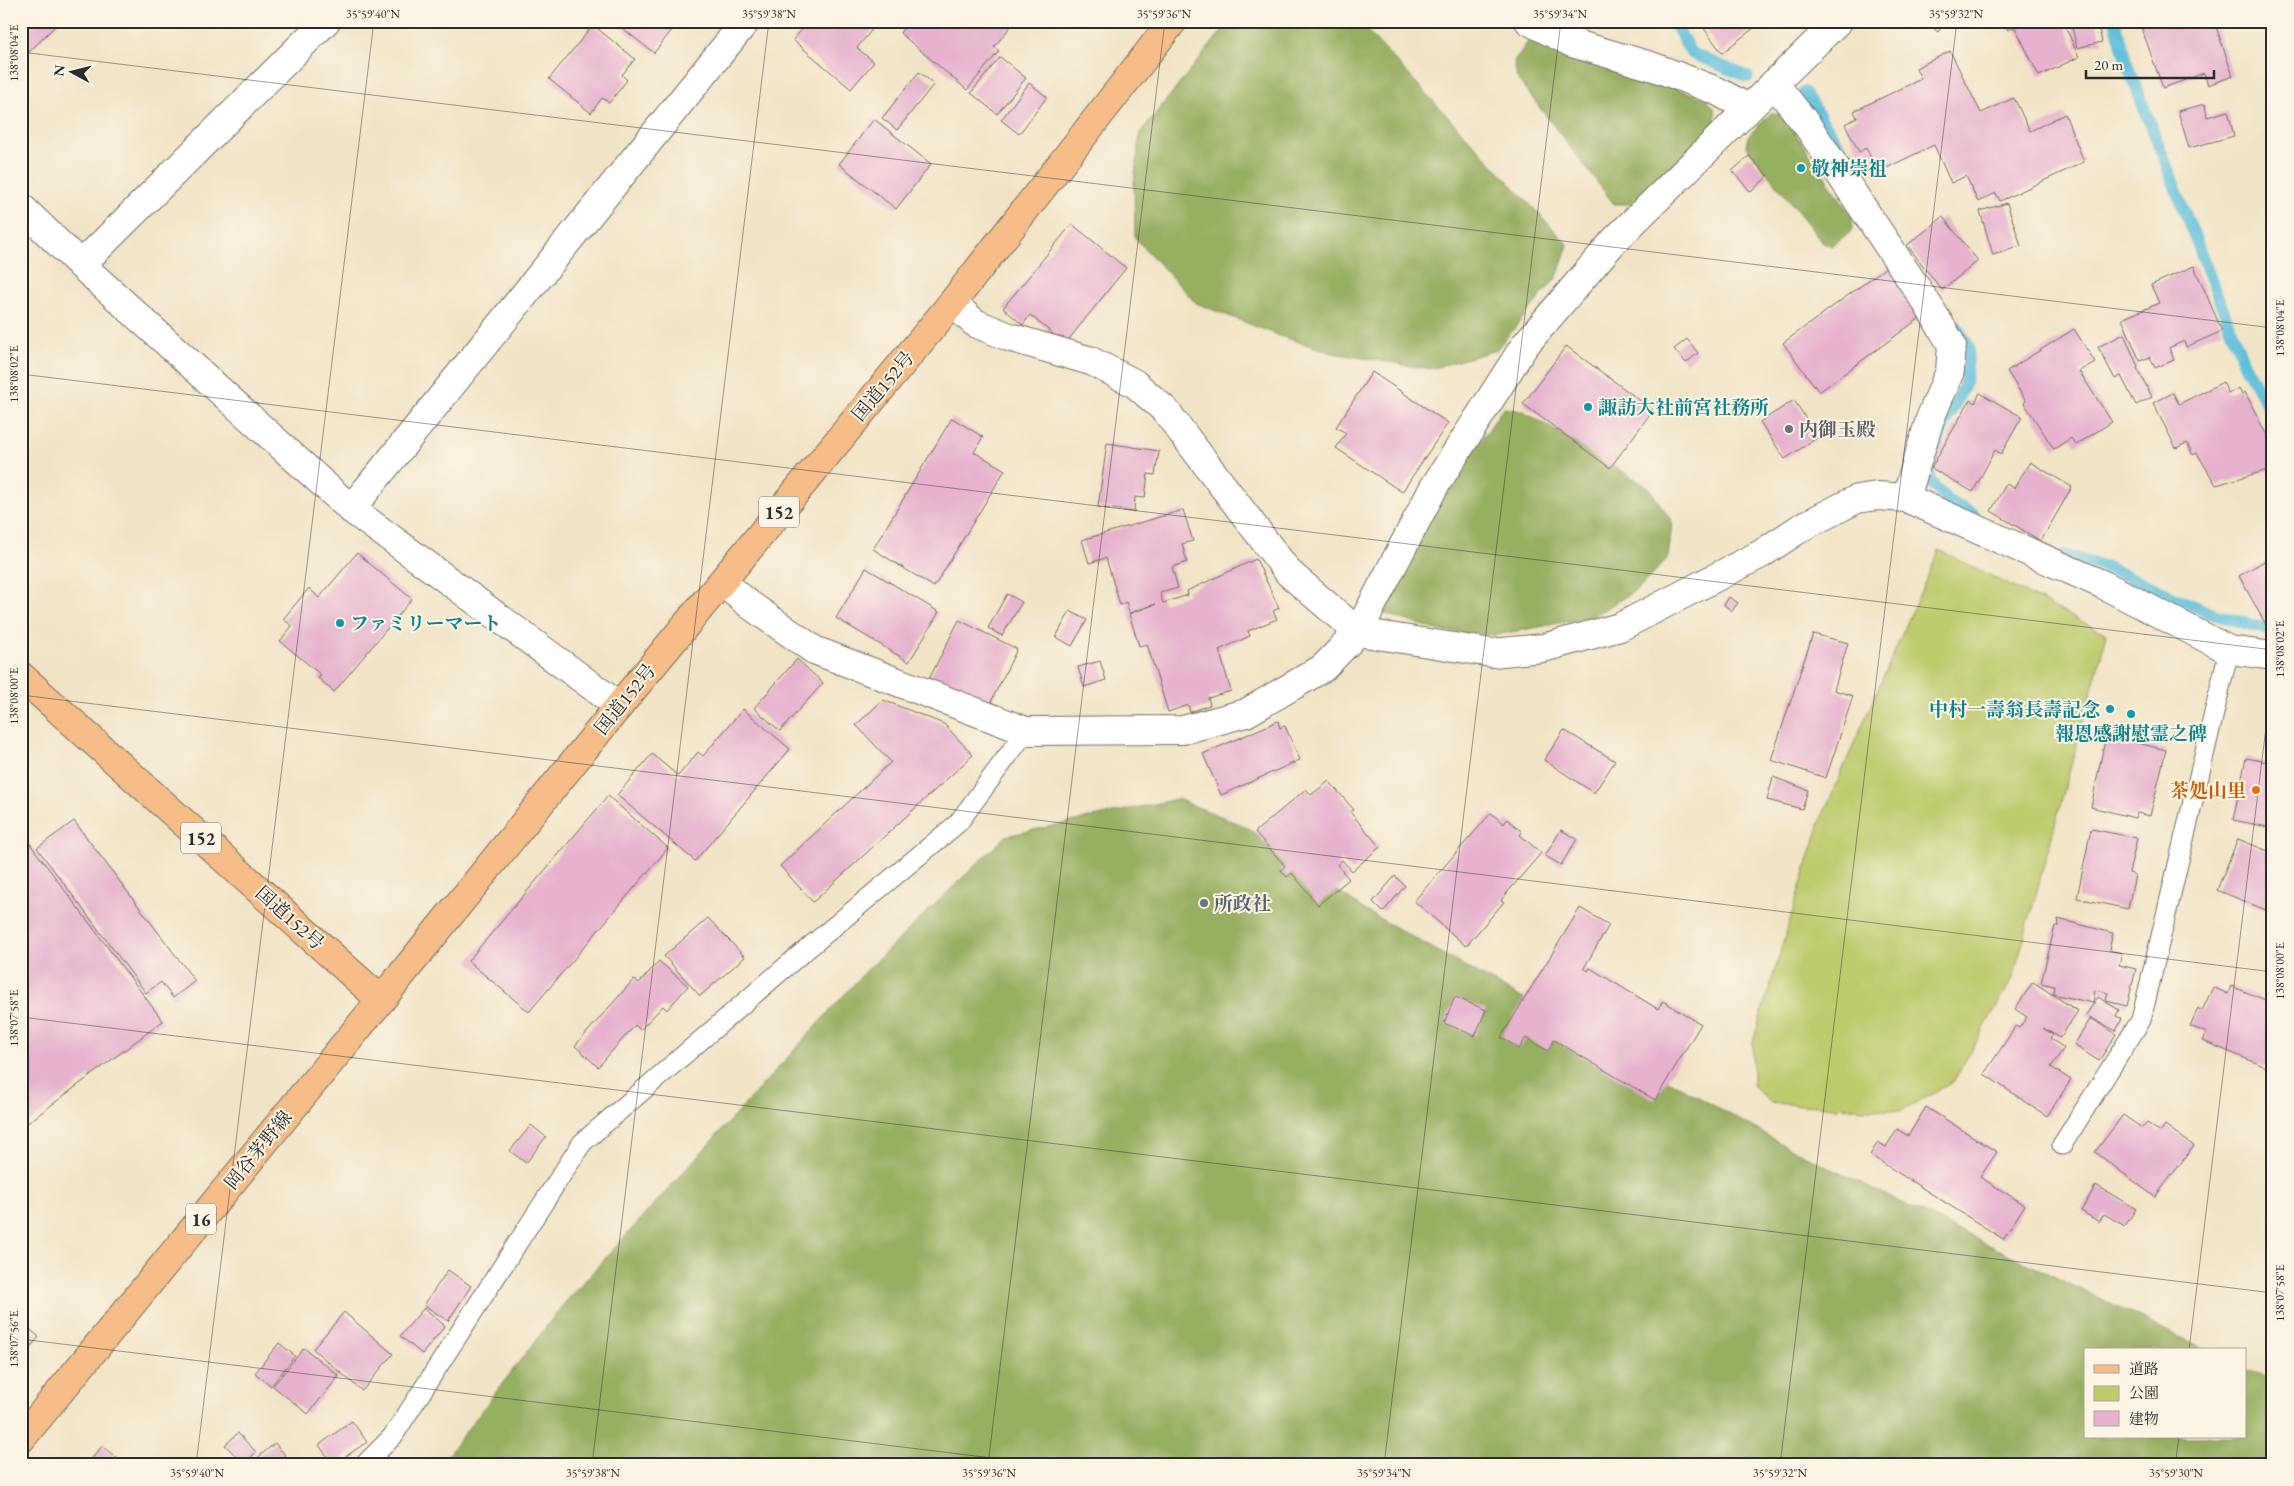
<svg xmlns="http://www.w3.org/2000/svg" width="2294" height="1486" font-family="'EB Garamond','Noto Serif JP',serif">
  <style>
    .green { fill: #becb6d; stroke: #747b4c }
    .forest { fill: #96af60; stroke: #606d46 }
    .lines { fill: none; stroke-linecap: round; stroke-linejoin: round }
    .stream { stroke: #5dbedc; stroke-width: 12 }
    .building { fill: #e6b2ce }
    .service-casing { stroke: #706c61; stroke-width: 21 }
    .minor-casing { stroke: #706c61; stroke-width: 30 }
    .tertiary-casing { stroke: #706c61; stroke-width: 30 }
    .primary-casing { stroke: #706c61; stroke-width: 30 }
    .trunk-casing { stroke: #706c61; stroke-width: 30 }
    .service { stroke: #fff; stroke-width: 19 }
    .minor { stroke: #fff; stroke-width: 28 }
    .tertiary { stroke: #fff; stroke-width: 28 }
    .primary { stroke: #f7bd88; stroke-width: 28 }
    .trunk { stroke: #f7bd88; stroke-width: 28 }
    .ticks { fill: none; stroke: #2b2b2b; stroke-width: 1; stroke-opacity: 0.45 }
    .culture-dot { fill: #0f9aa8; stroke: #fcf5e5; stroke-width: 2 }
    .worship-dot { fill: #6b7280; stroke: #fcf5e5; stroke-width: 2 }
    .food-dot { fill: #e8710a; stroke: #fcf5e5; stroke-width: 2 }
    .labels { text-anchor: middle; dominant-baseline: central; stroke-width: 4; stroke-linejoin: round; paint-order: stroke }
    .shield { fill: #fcf5e5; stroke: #6a6863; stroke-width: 1 }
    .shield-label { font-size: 18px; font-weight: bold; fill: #2b2b2b }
    .culture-label { font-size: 19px; font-weight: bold; fill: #0d838f; stroke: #fcf5e5; text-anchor: start }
    .street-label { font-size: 19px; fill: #2b2b2b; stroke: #fcf5e5 }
    .worship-label { font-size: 19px; font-weight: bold; fill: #5b616d; stroke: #fcf5e5; text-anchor: start }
    .food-label { font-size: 19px; font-weight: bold; fill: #c56008; stroke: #fcf5e5; text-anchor: end }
    .neatline { fill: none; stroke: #2b2b2b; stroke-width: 2 }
    .ticks-label { font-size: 12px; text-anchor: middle; fill: #2b2b2b }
  </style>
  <rect width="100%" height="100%" fill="#fcf5e5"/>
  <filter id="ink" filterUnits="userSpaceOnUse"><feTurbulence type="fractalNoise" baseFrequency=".02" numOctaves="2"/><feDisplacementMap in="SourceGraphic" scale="10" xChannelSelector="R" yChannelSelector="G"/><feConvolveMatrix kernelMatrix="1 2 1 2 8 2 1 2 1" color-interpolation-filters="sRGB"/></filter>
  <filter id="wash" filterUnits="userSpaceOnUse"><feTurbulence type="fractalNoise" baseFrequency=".0096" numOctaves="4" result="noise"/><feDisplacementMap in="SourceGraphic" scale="20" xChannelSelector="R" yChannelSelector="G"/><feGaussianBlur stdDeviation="1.12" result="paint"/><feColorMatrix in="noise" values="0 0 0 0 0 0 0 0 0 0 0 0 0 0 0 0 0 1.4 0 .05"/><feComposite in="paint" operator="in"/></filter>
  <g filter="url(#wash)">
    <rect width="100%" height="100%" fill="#f1e4c6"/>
    <path class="green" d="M1939 550 2107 634 2013 978 1953 1082 1900 1111 1771 1103 1753 1086V1041L1821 819Z"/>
    <g class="forest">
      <path d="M1230 21H1358L1568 245 1557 277 1496 350 1430 369 1333 353 1280 336 1196 303 1135 238 1134 183 1140 133Z"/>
      <path d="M1529 40H1544L1628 73 1707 99 1715 110V121L1707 133 1632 204H1614L1517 78 1514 62Z"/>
      <path d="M1771 113 1782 114 1852 216 1853 229 1832 246 1823 243 1746 146 1748 136Z"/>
      <path d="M1503 408 1523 411 1648 487 1672 522 1668 558 1639 588 1592 617 1496 635 1441 631 1382 613 1404 557Z"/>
      <path d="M1177 799 1245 826 1366 911 1793 1150 2206 1350H2085V1437H2245V1369L2273 1381V1465H440L562 1306 866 971 1006 836Z"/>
    </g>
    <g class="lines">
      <g class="stream">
        <path d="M1673 21 1691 53 1748 77"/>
        <path d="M2115 21 2128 67 2245 366 2273 415"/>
        <path d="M1804 92 1863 184"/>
        <path d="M1954 324 1969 346 1965 384 1945 423 1930 464 1929 480 1948 501 1974 514"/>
        <path d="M2064 555 2104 566 2210 613 2273 631"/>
      </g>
    </g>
    <g id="blocks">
      <g class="building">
        <path d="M21 21H60L21 60Z"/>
        <path d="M613 21H679L654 53Z"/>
        <path d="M809 21H879L857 48 874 62 851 89 793 40Z"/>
        <path d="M909 21H1015L994 47 999 51 967 90 900 33Z"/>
        <path d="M1701 21H1751L1755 27 1722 53 1700 23Z"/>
        <path d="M1905 21H1922L1917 29Z"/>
        <path d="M1924 21H1945L1938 32Z"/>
        <path d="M2003 21H2063L2079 57 2039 76 2015 27 2008 30Z"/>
        <path d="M2097 21 2102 42 2077 48 2072 27Z"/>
        <path d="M2139 21H2214L2233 76 2208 85 2204 73 2163 88Z"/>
        <path d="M593 25 635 59 622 75 627 80 609 103 602 98 591 113 549 79Z"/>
        <path d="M1950 51 1981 113 2014 98 2030 131 2065 114 2084 162 2000 201 1996 193 1978 202 1966 176 1951 183 1934 145 1878 172 1866 148 1859 152 1845 124 1857 118 1854 111 1921 79 1916 68Z"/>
        <path d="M1000 57 1026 78 997 114 971 93Z"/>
        <path d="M919 72 934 84 897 130 882 118Z"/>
        <path d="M1029 83 1047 97 1019 134 1001 120Z"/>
        <path d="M2205 104 2207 117 2228 111 2234 136 2189 148 2178 111Z"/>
        <path d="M874 119 931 164 896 209 839 164Z"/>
        <path d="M1749 156 1768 176 1751 192 1732 171Z"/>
        <path d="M2007 203 2021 246 1993 255 1980 211Z"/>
        <path d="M1943 217 1978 261 1942 290 1907 245Z"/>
        <path d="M1072 224 1126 268 1065 344 1030 315 1023 325 1003 308Z"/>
        <path d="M1892 263 1928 312 1819 392 1783 343Z"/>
        <path d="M2194 266 2222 331 2186 347 2184 341 2169 348 2174 360 2155 368 2150 357 2140 361 2122 319 2159 303 2151 285Z"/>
        <path d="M2074 329 2095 362 2079 371 2112 422 2076 445 2071 438 2054 449 2024 403 2026 401 2007 371Z"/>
        <path d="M2124 334 2138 367 2137 368 2152 397 2136 405 2121 376 2115 379 2098 347Z"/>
        <path d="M1687 339 1698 353 1686 363 1674 349Z"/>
        <path d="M1566 346 1653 410 1610 468 1523 404Z"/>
        <path d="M1372 372 1448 423 1402 492 1336 448 1346 433 1336 427Z"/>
        <path d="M2223 382 2228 393 2239 388 2242 394 2245 392 2273 448V472L2269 474 2268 470 2216 485 2197 453 2193 455 2187 443 2176 448 2153 403 2173 393 2179 404Z"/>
        <path d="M1980 393 2022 417 2001 454 1995 450 1973 492 1931 468 1970 400 1975 403Z"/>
        <path d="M1794 400 1818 437 1785 459 1760 422Z"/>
        <path d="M952 418 983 437 974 452 1005 470 934 587 873 549Z"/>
        <path d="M1107 443 1159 451 1155 475 1148 474 1145 498 1135 497 1134 512 1098 507Z"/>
        <path d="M2030 462 2072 487 2041 541 1991 511 2006 484 2014 488Z"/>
        <path d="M1183 510 1193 541 1182 544 1187 562 1172 567 1178 588 1160 593 1163 603 1188 595 1187 591 1256 559 1279 608 1273 611 1277 619 1248 631 1250 636 1219 650 1231 691 1208 698 1210 705 1190 712 1188 705 1168 712 1147 644 1139 646 1129 614 1156 604 1129 613 1126 602 1120 605 1106 558 1089 563 1082 540Z"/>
        <path d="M357 553 412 599 334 692 318 678 321 675 280 641 292 626 283 619 309 588 319 598Z"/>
        <path d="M2273 556V621L2266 625 2239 576Z"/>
        <path d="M866 568 939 612 909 662 836 618Z"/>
        <path d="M1007 594 1022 602 1002 636 988 628Z"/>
        <path d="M1729 597 1738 603 1732 611 1724 605Z"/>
        <path d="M1070 611 1087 620 1072 646 1056 637Z"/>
        <path d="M959 620 1017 649 986 712 927 683Z"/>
        <path d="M1813 634 1848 643 1834 690 1853 696 1826 778 1771 760Z"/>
        <path d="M797 659 823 683 780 731 754 708Z"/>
        <path d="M1100 661 1106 680 1084 687 1078 667Z"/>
        <path d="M883 700 944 724 973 755 813 902 780 866 891 762 856 725Z"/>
        <path d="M743 709 790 749 695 861 617 795 652 754 678 776 698 752 703 756Z"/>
        <path d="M1278 721 1280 728 1285 726 1300 760 1221 795 1203 754Z"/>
        <path d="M1564 730 1615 761 1594 793 1544 760Z"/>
        <path d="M2106 735 2166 750 2150 816 2137 813 2135 818 2091 807Z"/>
        <path d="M2246 758 2273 763V828L2233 820Z"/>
        <path d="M1773 777 1808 790 1802 809 1767 800Z"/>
        <path d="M1329 781 1354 810 1350 812 1380 847 1352 871 1342 860 1337 865 1349 879 1318 905 1292 873 1287 877 1281 870 1285 866 1255 832 1306 789 1311 795Z"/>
        <path d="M608 796 668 848 529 1012 468 961Z"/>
        <path d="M1491 813 1504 824 1507 819 1522 832 1520 835 1541 853 1501 900 1504 902 1466 946 1414 901Z"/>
        <path d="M74 821 195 981 173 998 161 982 146 993 37 848Z"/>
        <path d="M2091 829 2137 838 2129 873 2135 875 2128 909 2077 898Z"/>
        <path d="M1561 830 1577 839 1561 865 1545 856Z"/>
        <path d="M21 832 163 1021 21 1128Z"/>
        <path d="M2238 839 2273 853V913L2217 890Z"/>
        <path d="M1395 876 1405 886 1383 912 1373 902Z"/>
        <path d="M1580 908 1609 925 1584 968 1588 971 1590 968 1658 1009 1663 1001 1701 1024 1655 1100 1554 1040 1548 1051 1526 1038 1519 1049 1501 1037Z"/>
        <path d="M708 918 745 957 700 996 664 956Z"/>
        <path d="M2058 919 2113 933 2109 950 2122 953 2119 965 2136 969 2127 1006 2106 1001 2108 993 2095 990 2093 1003 2053 994 2054 986 2041 983 2055 926H2059Z"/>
        <path d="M659 961 688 986 667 1010 663 1006 640 1030 635 1025 598 1067 575 1046 634 979 639 983Z"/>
        <path d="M2033 982 2078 1011 2060 1038 2043 1028 2053 1035 2050 1038 2064 1048 2051 1067 2071 1080 2047 1116 1984 1074 2016 1026 2019 1028 2027 1017 2015 1009Z"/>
        <path d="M2231 986 2273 1003V1064L2271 1069 2203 1041 2207 1033 2190 1026 2198 1008 2202 1011 2213 987 2228 994Z"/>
        <path d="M1455 997 1486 1010 1475 1036 1444 1023Z"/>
        <path d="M2098 997 2119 1010 2116 1016 2122 1019 2116 1031 2086 1015Z"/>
        <path d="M2091 1018 2116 1034 2099 1061 2074 1045Z"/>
        <path d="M1926 1107 1997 1152 1980 1177 2025 1205 2003 1239 1870 1155 1878 1142 1886 1147 1897 1129 1908 1136Z"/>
        <path d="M2123 1115 2142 1128 2147 1123 2160 1132 2165 1125 2194 1146 2155 1197 2095 1152Z"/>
        <path d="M531 1125 546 1137 526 1163 510 1151Z"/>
        <path d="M2096 1185 2136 1209 2125 1226 2104 1214 2099 1222 2081 1211Z"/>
        <path d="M448 1270 471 1286 448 1321 424 1305Z"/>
        <path d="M424 1308 445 1326 422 1354 400 1336Z"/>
        <path d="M344 1312 393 1354 362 1391 313 1349Z"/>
        <path d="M21 1322 39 1337 21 1358Z"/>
        <path d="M279 1343 295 1356 271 1386 255 1373Z"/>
        <path d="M304 1348 339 1376 308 1414 273 1386Z"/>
        <path d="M352 1421 367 1442 333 1465 319 1445Z"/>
        <path d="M238 1433 256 1452 244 1464 225 1445Z"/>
        <path d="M275 1443 293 1465H249Z"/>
        <path d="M102 1446 125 1465H87Z"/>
      </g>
    </g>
  </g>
  <g filter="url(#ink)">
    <use href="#blocks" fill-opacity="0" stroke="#706c61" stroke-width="1"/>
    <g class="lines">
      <g class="service-casing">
        <g id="service">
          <path d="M2062 1145 2141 1020 2229 650"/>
          <path d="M364 1465 393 1436 582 1143 789 964 958 823 1026 731"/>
        </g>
      </g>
      <g class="minor-casing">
        <g id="minor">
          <path d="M1529 21 1572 43 1654 67 1717 91 1748 108"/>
          <path d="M1774 83 1807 125 1928 305 1952 345 1950 371 1930 419 1906 498"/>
          <path d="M21 207 81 265 351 509 746 21"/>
          <path d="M952 303 975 323 1009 337 1091 361 1134 383 1165 410 1289 573 1358 632 1492 653 1543 648 1620 627 1761 554 1802 527 1857 499 1877 496 1906 498 2104 585 2229 650 2273 656"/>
          <path d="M351 509 619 706"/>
          <path d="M722 582 750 605 814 650 1026 731 1183 730 1246 713 1323 668 1358 632 1434 487 1525 345 1614 241 1838 21"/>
        </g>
      </g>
      <g class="tertiary-casing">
        <path id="tertiary" d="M81 265 326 21"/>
      </g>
      <g class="primary-casing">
        <path id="primary" d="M21 1439 381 1000"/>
      </g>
      <g class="trunk-casing">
        <path id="trunk" d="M21 676 381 1000 619 706 952 303 1173 21"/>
      </g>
      <use href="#service" class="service"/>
      <use href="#minor" class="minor"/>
      <use href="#tertiary" class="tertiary"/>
      <use href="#primary" class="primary"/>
      <use href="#trunk" class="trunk"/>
    </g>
  </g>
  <path class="ticks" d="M21 52 2273 328M21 374 2273 650M21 695 2273 972M21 1017 2273 1293M21 1339 1049 1465M2189 1350 2273 671M196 1465 374 21M592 1465 769 21M988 1465 1165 21M1384 1465 1561 21M1780 1465 1957 21M2175 1465 2179 1437"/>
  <g class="culture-dot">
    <circle cx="1801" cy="168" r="5"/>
    <circle cx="1588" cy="407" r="5"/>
    <circle cx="340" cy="623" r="5"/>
    <circle cx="2110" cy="709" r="5"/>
    <circle cx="2131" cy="714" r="5"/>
  </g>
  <g class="worship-dot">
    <circle cx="1789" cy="429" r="5"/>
    <circle cx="1204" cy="903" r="5"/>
  </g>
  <circle class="food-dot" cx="2256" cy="790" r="5"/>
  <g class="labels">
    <g class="shield">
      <rect x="759" y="496.5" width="40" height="31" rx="4"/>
      <rect x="181" y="822.5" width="40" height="31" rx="4"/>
      <rect x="186" y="1203.5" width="30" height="31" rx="4"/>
    </g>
    <g class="shield-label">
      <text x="779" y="512">152</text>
      <text x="201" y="838">152</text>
      <text x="201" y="1219">16</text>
    </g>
    <g class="culture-label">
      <text x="1811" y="168">敬神崇祖</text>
      <text x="1598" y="407">諏訪大社前宮社務所</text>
      <text x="350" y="623">ファミリーマート</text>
      <text x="2100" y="709" text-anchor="end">中村一壽翁長壽記念</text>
      <text x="2131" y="733" text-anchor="middle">報恩感謝慰霊之碑</text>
    </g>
    <g class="street-label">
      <text transform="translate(883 386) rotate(-50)">国道152号</text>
      <text transform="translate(625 699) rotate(-51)">国道152号</text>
      <text transform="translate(290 918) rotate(42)">国道152号</text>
      <text transform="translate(258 1150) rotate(-51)">岡谷茅野線</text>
    </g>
    <g class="worship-label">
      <text x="1799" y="429">内御玉殿</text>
      <text x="1214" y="903">所政社</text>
    </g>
    <g class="food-label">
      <text x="2246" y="790">茶処山里</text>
    </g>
  </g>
  <rect width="2294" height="1486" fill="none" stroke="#fcf5e5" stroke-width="55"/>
  <rect x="2084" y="1348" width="162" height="90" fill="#fcf5e5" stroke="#a8a49b"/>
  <rect x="2094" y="1365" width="25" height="8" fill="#f7bd88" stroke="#a8a49b"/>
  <text x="2129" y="1374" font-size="15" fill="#2b2b2b">道路</text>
  <rect x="2094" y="1386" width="25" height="15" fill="#becb6d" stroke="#a8a49b"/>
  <text x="2129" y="1398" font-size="15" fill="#2b2b2b">公園</text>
  <rect x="2094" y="1411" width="25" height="15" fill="#e6b2ce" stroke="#a8a49b"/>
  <text x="2129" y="1424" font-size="15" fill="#2b2b2b">建物</text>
  <g transform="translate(72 72) rotate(277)" stroke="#fcf5e5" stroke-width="4" paint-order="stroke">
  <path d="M0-4L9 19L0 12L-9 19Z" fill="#2b2b2b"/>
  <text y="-8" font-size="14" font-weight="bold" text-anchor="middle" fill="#2b2b2b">N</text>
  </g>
  <path d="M2086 70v8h128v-8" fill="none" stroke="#2b2b2b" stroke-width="2.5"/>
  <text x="2094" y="70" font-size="15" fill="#2b2b2b" stroke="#fcf5e5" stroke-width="4" paint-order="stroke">20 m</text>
  <rect x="28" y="28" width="2238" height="1430" class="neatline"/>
  <g class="ticks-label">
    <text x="373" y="18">35°59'40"N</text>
    <text x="769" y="18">35°59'38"N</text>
    <text x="1164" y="18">35°59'36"N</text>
    <text x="1560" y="18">35°59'34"N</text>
    <text x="1956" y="18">35°59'32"N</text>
    <text transform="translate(14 53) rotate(-90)" y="4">138°08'04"E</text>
    <text transform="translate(2280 328) rotate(-90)" y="4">138°08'04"E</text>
    <text transform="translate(14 374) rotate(-90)" y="4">138°08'02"E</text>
    <text transform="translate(2280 649) rotate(-90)" y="4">138°08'02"E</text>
    <text transform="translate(14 696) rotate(-90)" y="4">138°08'00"E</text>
    <text transform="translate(2280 971) rotate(-90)" y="4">138°08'00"E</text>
    <text transform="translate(14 1018) rotate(-90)" y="4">138°07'58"E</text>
    <text transform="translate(2280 1293) rotate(-90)" y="4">138°07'58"E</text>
    <text transform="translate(14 1339) rotate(-90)" y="4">138°07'56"E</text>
    <text x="197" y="1477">35°59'40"N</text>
    <text x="593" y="1477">35°59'38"N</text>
    <text x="989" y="1477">35°59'36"N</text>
    <text x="1384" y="1477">35°59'34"N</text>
    <text x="1780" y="1477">35°59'32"N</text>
    <text x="2176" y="1477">35°59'30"N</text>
  </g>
</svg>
